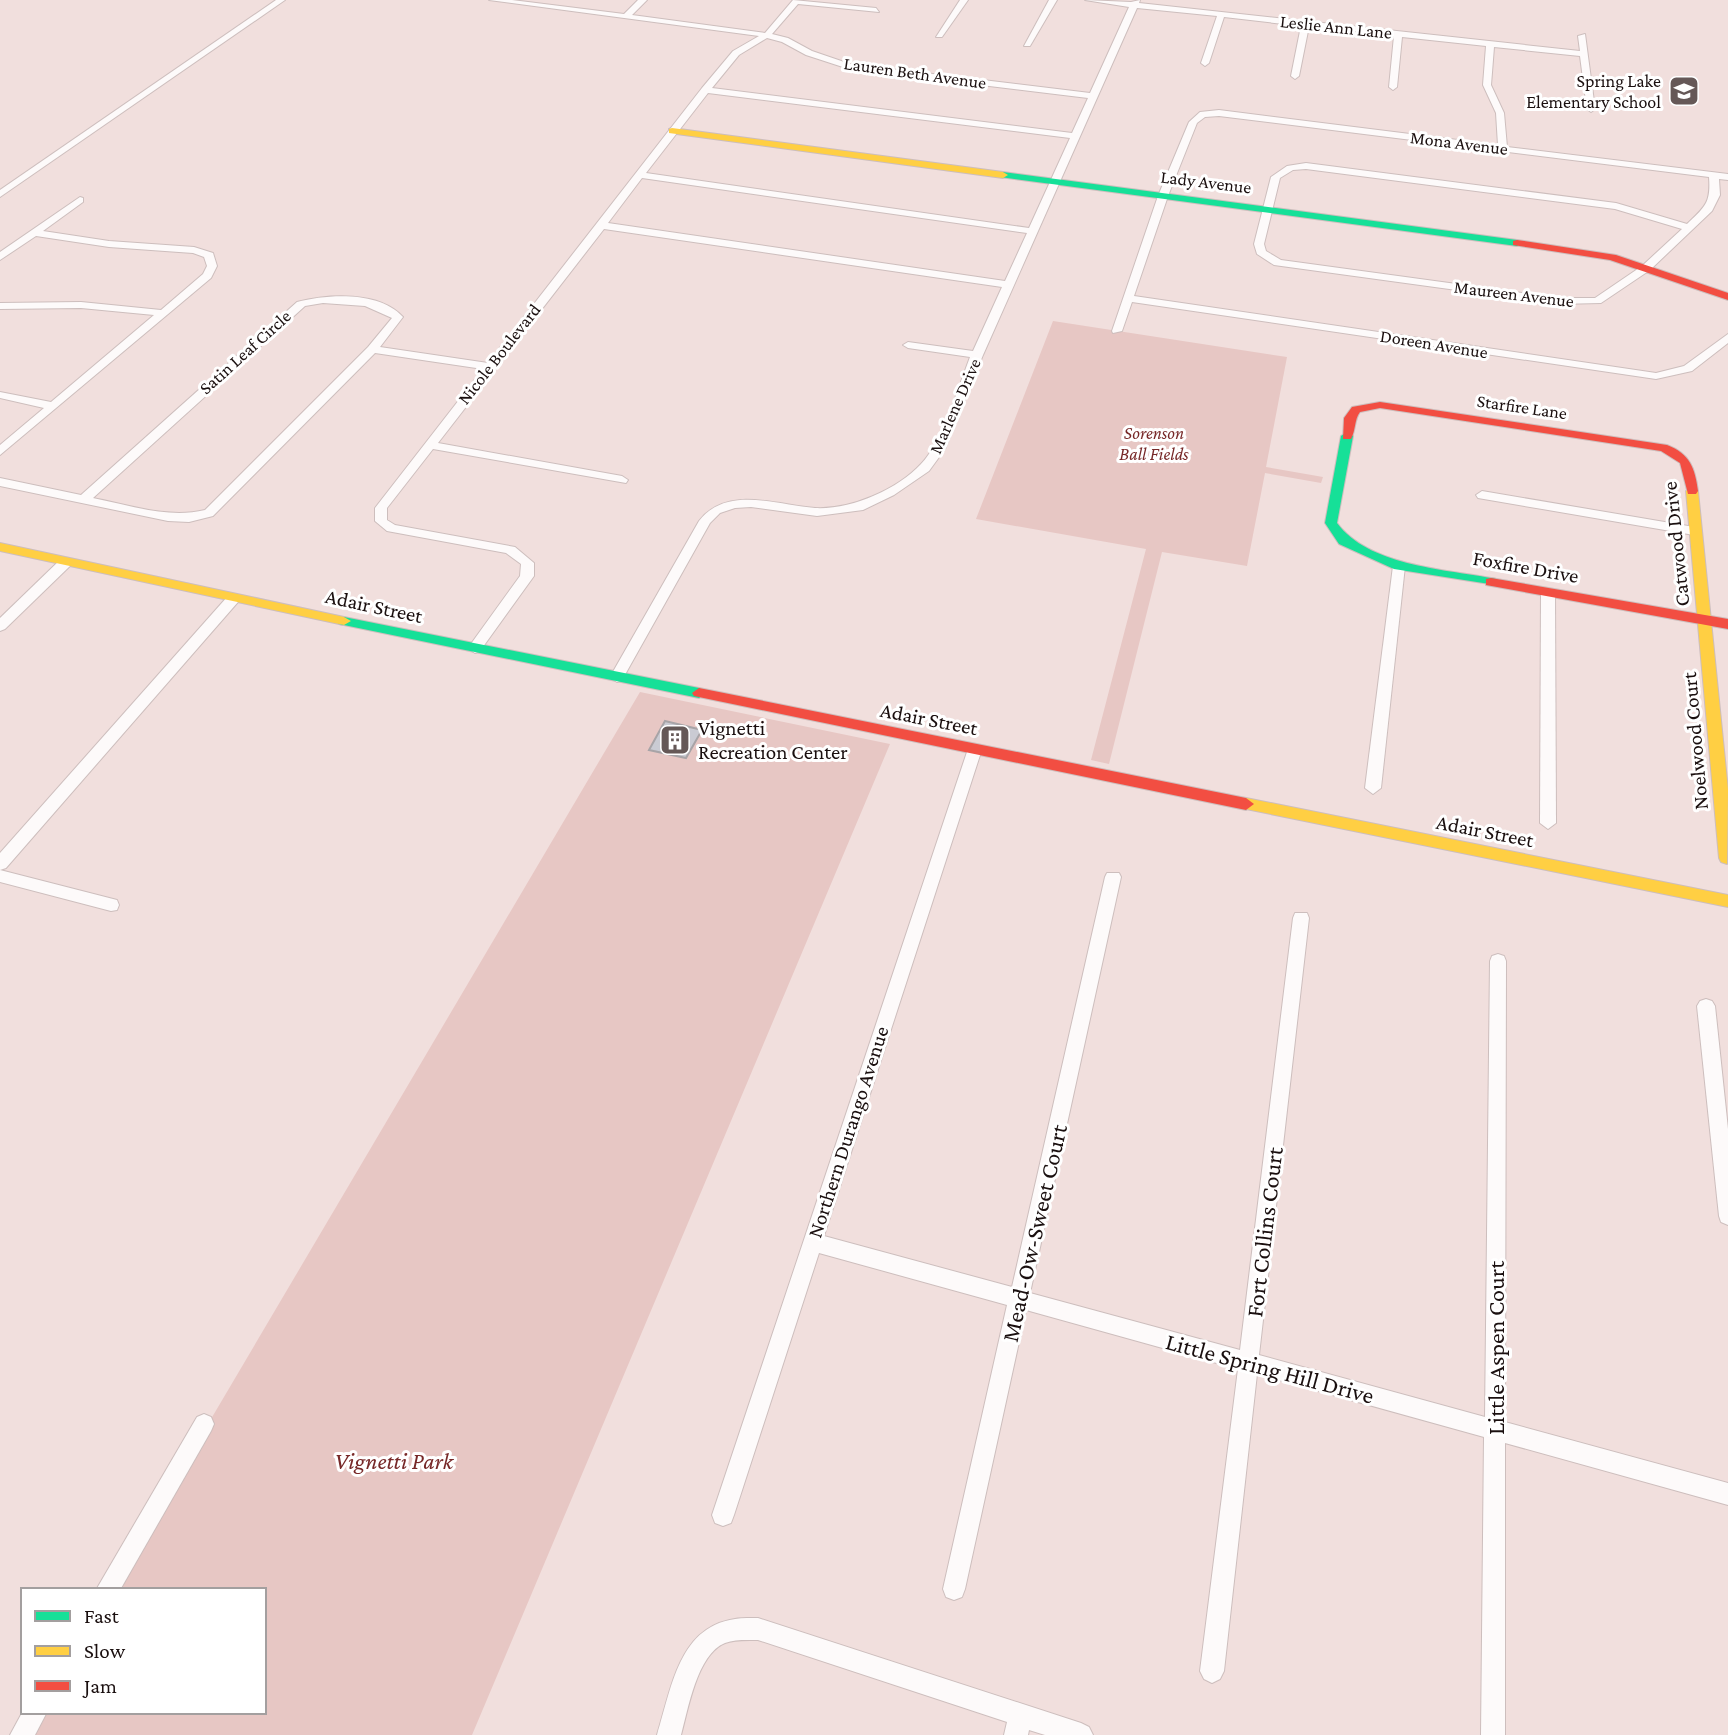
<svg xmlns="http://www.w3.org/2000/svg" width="1728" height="1735" font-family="'Crimson Pro',serif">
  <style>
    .green { fill: #e7c7c4 }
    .building { fill: #cacbd3; stroke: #a8a4a7; stroke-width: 2 }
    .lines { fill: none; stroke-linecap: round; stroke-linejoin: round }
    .street-casing { stroke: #cdbebd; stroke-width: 2 }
    .fast-casing { stroke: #cdbebd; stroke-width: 2 }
    .slow-casing { stroke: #cdbebd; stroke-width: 2 }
    .jam-casing { stroke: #cdbebd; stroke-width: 2 }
    .street { fill: #fdfafa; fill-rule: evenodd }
    .fast { fill: #16e098; fill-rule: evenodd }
    .slow { fill: #ffcf43; fill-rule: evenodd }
    .jam { fill: #f24e42; fill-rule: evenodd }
    .labels { text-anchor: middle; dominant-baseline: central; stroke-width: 6; stroke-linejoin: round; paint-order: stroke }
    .far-street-label { font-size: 18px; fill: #1a0f0f; stroke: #fff }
    .far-poi-label { font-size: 18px; fill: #1a0f0f; stroke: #fff; text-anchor: end }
    .far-park-label { font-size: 18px; font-style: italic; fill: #772828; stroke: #fff }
    .street-label { font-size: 21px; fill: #1a0f0f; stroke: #fff }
    .poi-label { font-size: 21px; fill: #1a0f0f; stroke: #fff; text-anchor: start }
    .near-street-label { font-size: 24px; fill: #1a0f0f; stroke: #fff }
    .near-park-label { font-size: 24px; font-style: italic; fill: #772828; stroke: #fff }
  </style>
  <rect width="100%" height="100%" fill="#f1dfdd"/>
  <g class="green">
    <path d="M1053 321 1287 357 1266 467 1323 477 1321 483 1265 473 1247 566 1162 552 1109 764 1091 760 1146 549 976 519Z"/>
    <path d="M640 692 890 744 472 1735H24L37 1712H264V1590H110Z"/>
  </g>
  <path class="building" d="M665 721 702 730 686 758 649 750Z"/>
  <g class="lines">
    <g class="street-casing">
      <g id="street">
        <path d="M276 0H285L0 197V190Z"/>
        <path d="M489 0H512L624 14 638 0H647L632 15 765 33 793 0 876 8 879 12 798 4 772 34 788 38 812 51 850 64 1090 93 1129 7 1085 0 1131 2 1140 0 1139 3 1580 51 1578 36 1585 34 1595 109 1591 112 1587 109 1580 56 1494 47 1491 85 1504 113 1507 147 1728 174V180L1719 179 1720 195 1712 211 1650 270 1601 303 1558 304 1274 265 1257 254 1254 244 1271 177 1287 166 1306 163 1616 203 1687 224C1705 207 1711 203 1709 177L1219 116 1205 117 1197 123 1168 196 1134 296 1656 373 1684 366 1728 334V343L1692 371 1656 379 1132 302 1122 331 1113 333 1112 331 1158 196 1189 122 1200 112 1219 110 1498 145 1496 113 1483 85 1486 46 1402 37 1397 87 1393 90 1389 87 1394 36 1309 26 1299 76 1295 79 1291 76 1301 26 1224 17 1209 63 1205 66 1201 63 1217 16 1137 8 983 355 945 449 929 471 894 495 863 510 817 516 751 507 735 508 720 513 710 523 622 680 617 682 610 677 699 521C727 485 776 505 815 508 850 510 897 490 921 464 942 443 959 386 970 357L908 348 903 345 908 342 973 351 1002 287 604 229 438 443 622 476 628 480 626 483 433 449 387 508V520L395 525 515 547 534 563V576L480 651 475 653 468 648 520 576 521 564 506 553 387 531 375 521V508L483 369 375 353 213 516 189 522 168 521 0 486V478L81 495 297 302C329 294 379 291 403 317L380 347 488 363 702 88 733 51 759 36ZM767 38 782 42 806 55 849 69 1088 98 1072 133 712 88 739 55ZM708 93 1070 138 1029 228 646 173ZM1306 169 1615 209 1682 229 1642 266 1595 298H1558L1281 260 1266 251 1264 244 1280 178 1293 170ZM642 178 1027 233 1005 281 608 223ZM323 303 365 306 392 318 368 347 205 510C168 519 129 505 93 498L305 306Z"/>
        <path d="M960 0H968L942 37H936Z"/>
        <path d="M1049 0H1057L1030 46H1024Z"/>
        <path d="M80 197 83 198V202L43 231 109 241 194 247 213 253 217 266 211 278 0 455V445L44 408 0 398V392L51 402 154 315 81 308 0 309V303L81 302 161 310 203 274 207 266 204 257 193 253 109 247 36 236 0 260V252Z"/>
        <path d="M1482 491 1694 527 1700 531 1694 535 1478 498 1476 495Z"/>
        <path d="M66 558 72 562 71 565 5 629 0 631V618L61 559Z"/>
        <path d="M1399 562 1405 566 1381 788 1373 794 1365 788 1393 566Z"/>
        <path d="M1548 588 1555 592 1556 823 1548 829 1540 823 1541 592Z"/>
        <path d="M233 595 238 596V602L6 868 0 870 117 900 119 905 117 910 111 911 0 882V853L228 596Z"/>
        <path d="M975 744 982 749 824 1236 1012 1287 1105 877 1107 873H1119L1121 877 1030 1293 1240 1350 1293 918 1295 913H1307L1309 918 1259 1355 1485 1417 1490 961 1492 956 1498 954 1504 956 1506 961 1505 1422 1728 1483V1505L1505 1443V1735H1481L1484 1437 1257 1374 1224 1671 1220 1679 1212 1683 1204 1679 1200 1671 1238 1369 1026 1310 965 1589 962 1597 954 1600 946 1597 943 1589 1007 1305 819 1253 734 1515 731 1523 723 1526 715 1523 712 1515 968 749Z"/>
        <path d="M1706 999 1712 1001 1715 1006 1728 1129V1225L1721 1222 1719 1216 1697 1006 1700 1001Z"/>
        <path d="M204 1414 211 1417 214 1424 211 1431 120 1590H96L197 1417Z"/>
        <path d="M747 1618H758L1081 1723 1089 1727 1093 1735H1045L1029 1730 1028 1735H1004L1007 1722 758 1640C748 1640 735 1639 725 1643 697 1654 688 1710 681 1735H657C673 1683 680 1619 747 1618Z"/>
        <path d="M23 1711 47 1712 35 1735H10Z"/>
      </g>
    </g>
    <g class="fast-casing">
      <g id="fast">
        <path d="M1003 172 1517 240 1522 243 1517 246 1000 177V173Z"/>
        <path d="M1347 432 1353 436 1337 523C1368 565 1442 569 1491 578L1496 579V585L1394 569 1339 544 1325 523 1341 436Z"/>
        <path d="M344 617 699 688 706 693 699 698 339 624 337 621Z"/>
      </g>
    </g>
    <g class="slow-casing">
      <g id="slow">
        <path d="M672 128 1003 172 1008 175 1003 178 669 133V129Z"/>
        <path d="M1692 487 1698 491 1728 790 1727 864 1721 862 1719 858 1686 491Z"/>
        <path d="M0 543 344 617 351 621 344 625 0 551Z"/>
        <path d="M1246 798 1728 895V907L1241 808 1238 804Z"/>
      </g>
    </g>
    <g class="jam-casing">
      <g id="jam">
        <path d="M1517 240 1616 255 1728 293V300L1610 260 1513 245V241Z"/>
        <path d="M1380 402 1667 445C1690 454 1695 468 1698 491L1696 494H1688L1680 463 1661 451 1380 408 1360 412C1354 420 1356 430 1351 439H1343L1344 418 1352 407Z"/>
        <path d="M1491 578 1728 619V629L1486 585V579Z"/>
        <path d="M699 688 1246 798 1254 804 1246 810 694 696 692 693Z"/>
      </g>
    </g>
    <use href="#street" class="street"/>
    <use href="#fast" class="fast"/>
    <use href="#slow" class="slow"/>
    <use href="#jam" class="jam"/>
  </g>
  <defs>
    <g id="school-square" transform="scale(1.575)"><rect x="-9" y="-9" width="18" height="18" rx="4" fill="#655857" stroke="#fff"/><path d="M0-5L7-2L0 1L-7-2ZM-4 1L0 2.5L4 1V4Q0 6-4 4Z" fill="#fff"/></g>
    <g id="building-square" transform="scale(1.575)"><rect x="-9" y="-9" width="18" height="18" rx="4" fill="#655857" stroke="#fff"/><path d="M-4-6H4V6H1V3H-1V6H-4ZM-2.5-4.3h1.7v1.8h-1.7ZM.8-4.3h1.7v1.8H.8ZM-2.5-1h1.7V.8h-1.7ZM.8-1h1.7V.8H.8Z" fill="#fff"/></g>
  </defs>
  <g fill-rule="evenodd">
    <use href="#school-square" x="1684" y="91"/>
    <use href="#building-square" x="675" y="740"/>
  </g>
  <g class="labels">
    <g class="far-street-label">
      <text transform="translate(1336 27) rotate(6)">Leslie Ann Lane</text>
      <text transform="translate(915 73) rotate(8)">Lauren Beth Avenue</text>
      <text transform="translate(1459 143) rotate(7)">Mona Avenue</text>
      <text transform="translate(1206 182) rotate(7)">Lady Avenue</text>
      <text transform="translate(1514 294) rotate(7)">Maureen Avenue</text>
      <text transform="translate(1434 344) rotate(9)">Doreen Avenue</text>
      <text transform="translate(245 352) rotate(-42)">Satin Leaf Circle</text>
      <text transform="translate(499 354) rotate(-52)">Nicole Boulevard</text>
      <text transform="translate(955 406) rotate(-66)">Marlene Drive</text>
      <text transform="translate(1522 407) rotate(8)">Starfire Lane</text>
    </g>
    <g class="far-poi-label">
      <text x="1661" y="81">Spring Lake<tspan x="1661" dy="21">Elementary School</tspan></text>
    </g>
    <g class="far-park-label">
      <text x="1154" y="433">Sorenson<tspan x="1154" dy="21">Ball Fields</tspan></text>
    </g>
    <g class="street-label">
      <text transform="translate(1676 544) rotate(-96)">Catwood Drive</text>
      <text transform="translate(1526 567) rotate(10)">Foxfire Drive</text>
      <text transform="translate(374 606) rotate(12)">Adair Street</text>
      <text transform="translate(929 719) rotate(11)">Adair Street</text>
      <text transform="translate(1695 741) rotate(-95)">Noelwood Court</text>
      <text transform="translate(1485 831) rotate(11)">Adair Street</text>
      <text transform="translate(848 1132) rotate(-72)">Northern Durango Avenue</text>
    </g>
    <g class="poi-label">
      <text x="698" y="728">Vignetti<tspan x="698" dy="24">Recreation Center</tspan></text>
    </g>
    <g class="near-street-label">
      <text transform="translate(1264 1232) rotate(-83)">Fort Collins Court</text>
      <text transform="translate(1034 1233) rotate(-77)">Mead-Ow-Sweet Court</text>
      <text transform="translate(1495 1348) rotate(-90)">Little Aspen Court</text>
      <text transform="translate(1270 1368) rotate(15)">Little Spring Hill Drive</text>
    </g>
    <g class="near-park-label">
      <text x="394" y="1460">Vignetti Park</text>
    </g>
  </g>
  <rect x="21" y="1588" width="245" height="126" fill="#ffffff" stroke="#a39f9f" stroke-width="2"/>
  <rect x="35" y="1611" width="35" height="10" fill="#16e098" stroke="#a39f9f" stroke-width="2"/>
  <text x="84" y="1623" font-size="21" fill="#1a0f0f">Fast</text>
  <rect x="35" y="1646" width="35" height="10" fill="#ffcf43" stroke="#a39f9f" stroke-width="2"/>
  <text x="84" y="1658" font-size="21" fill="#1a0f0f">Slow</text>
  <rect x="35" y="1681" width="35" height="10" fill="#f24e42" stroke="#a39f9f" stroke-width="2"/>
  <text x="84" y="1693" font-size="21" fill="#1a0f0f">Jam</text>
</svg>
